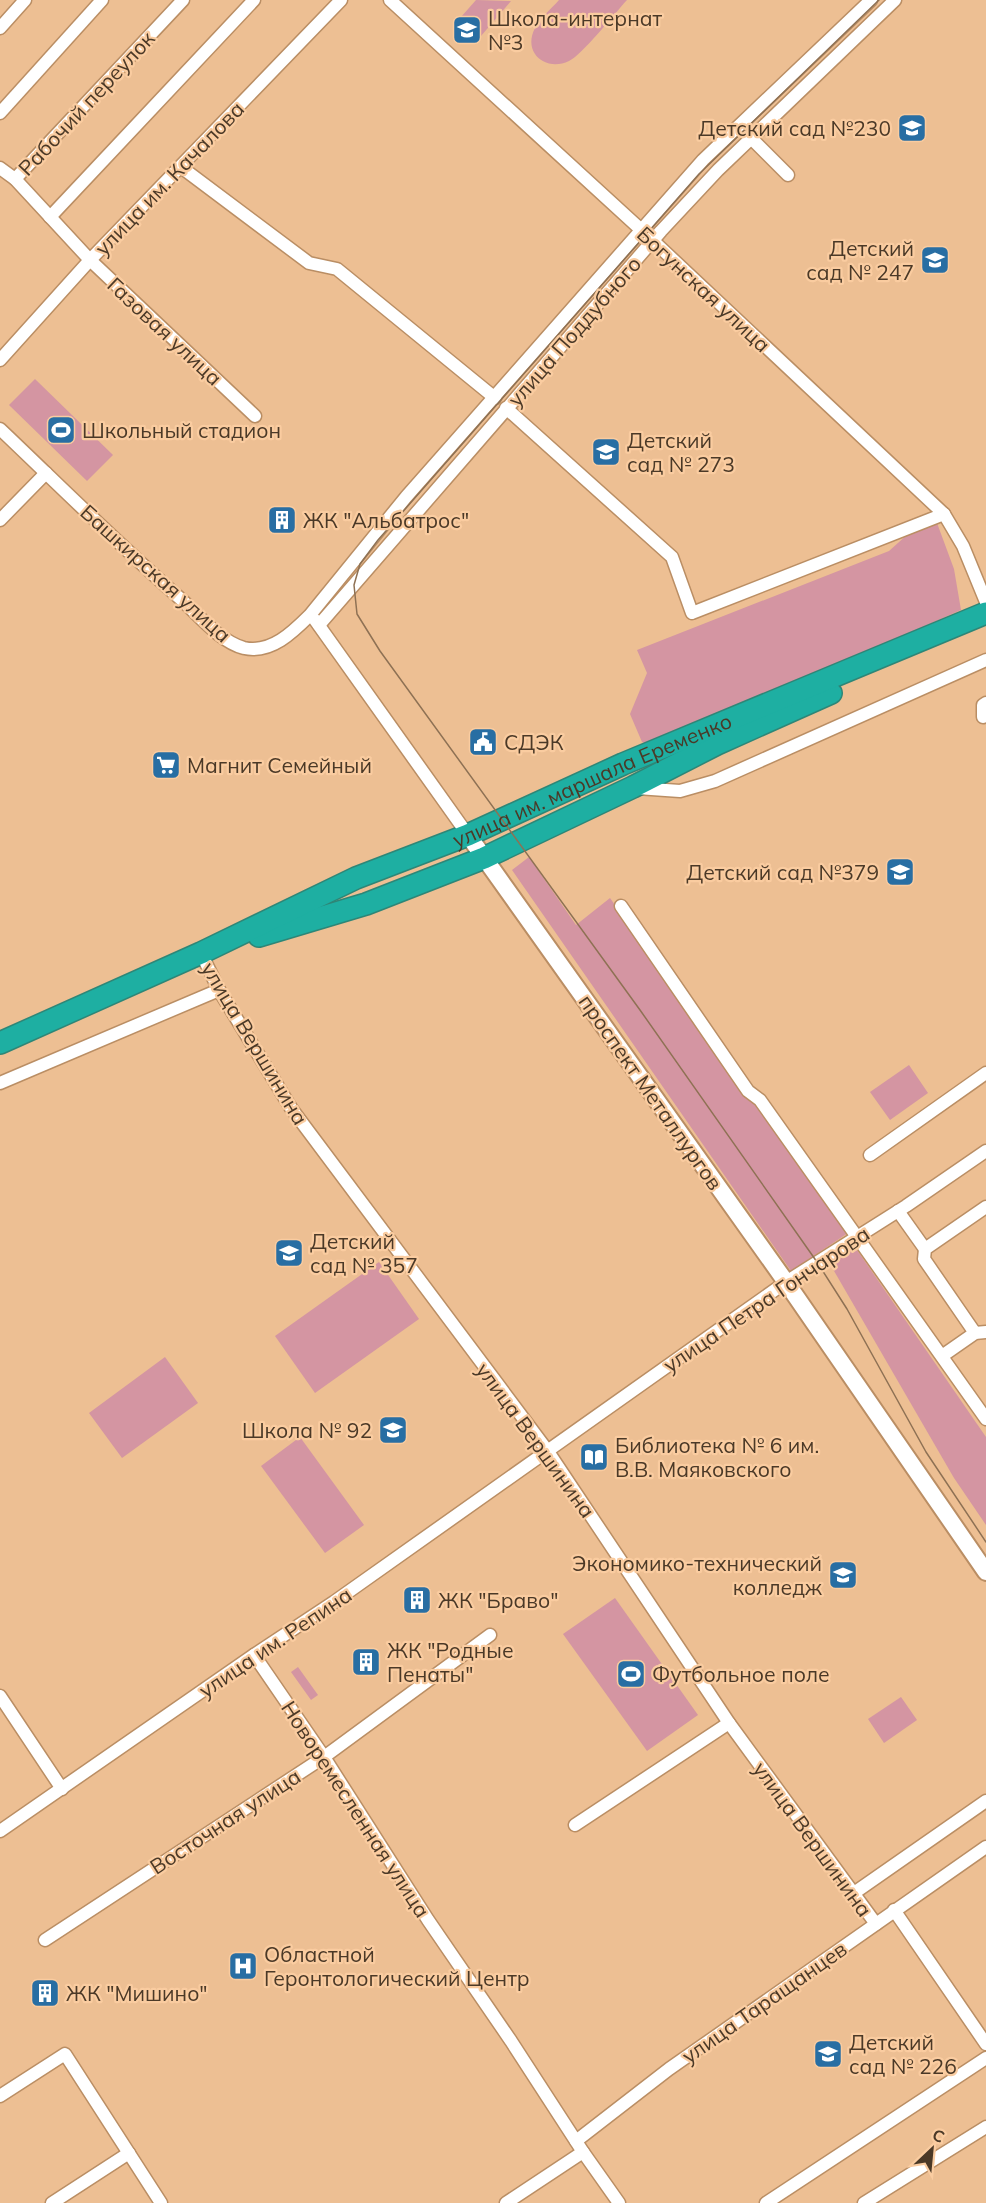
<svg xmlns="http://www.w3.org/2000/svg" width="986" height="2203" font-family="Mulish,sans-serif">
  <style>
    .green { fill: #d495a2 }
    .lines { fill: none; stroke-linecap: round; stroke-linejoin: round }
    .street-casing { stroke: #ba8e64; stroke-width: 15 }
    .secondary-casing { stroke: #ba8e64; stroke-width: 20 }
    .highway-casing { stroke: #2e8677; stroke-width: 24 }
    .street { stroke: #fff; stroke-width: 12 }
    .secondary { stroke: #fff; stroke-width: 16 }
    .highway { stroke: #1eafa2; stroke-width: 21 }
    .tram { stroke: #8e7154; stroke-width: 1.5 }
    .labels { text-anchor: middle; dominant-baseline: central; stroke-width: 4.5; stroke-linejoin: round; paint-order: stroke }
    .poi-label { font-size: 21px; fill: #4b3927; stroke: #facca0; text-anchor: start }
    .street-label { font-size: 21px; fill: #4b3927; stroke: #facca0 }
  </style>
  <rect width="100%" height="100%" fill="#edbf93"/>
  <g class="green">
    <path d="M476 0 511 1 481 36 461 17Z"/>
    <path d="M559 0H627C616 12 581 56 569 61 546 72 522 53 535 28 540 18 551 9 559 0Z"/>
    <path d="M35 379 113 455 87 481 9 405Z"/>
    <path d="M927 517 937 523 954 569 961 610 655 746 642 742 630 714 647 673 637 650 889 551Z"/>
    <path d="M529 857 576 925 610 898 848 1233 791 1271 512 870Z"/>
    <path d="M909 1065 928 1093 890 1120 870 1092Z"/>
    <path d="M855 1247 986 1437V1525L954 1478 830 1264Z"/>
    <path d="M379 1262 419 1319 315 1393 275 1336Z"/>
    <path d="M165 1357 198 1403 122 1458 89 1413Z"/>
    <path d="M300 1437 364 1525 325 1553 261 1466Z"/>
    <path d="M615 1598 698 1715 647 1751 563 1634Z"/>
    <path d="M298 1667 318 1695 311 1700 291 1672Z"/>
    <path d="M901 1697 917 1720 884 1743 868 1719Z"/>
  </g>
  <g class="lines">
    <g class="street-casing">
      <g id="street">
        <path d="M390 0 649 237 944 514 963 546 986 602"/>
        <path d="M0 28 25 0"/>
        <path d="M0 113 102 0"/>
        <path d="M751 138 788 175"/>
        <path d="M181 167 309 263 337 269 495 398"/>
        <path d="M0 168 15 179 90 260 255 416"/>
        <path d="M15 179 183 0"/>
        <path d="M50 217 254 0"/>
        <path d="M0 360 90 260 341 0"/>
        <path d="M506 408 672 557 692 613 944 514"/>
        <path d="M0 429C61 487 120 546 183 601 200 617 221 642 244 648 271 654 293 632 310 615L406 497 703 160 871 0"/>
        <path d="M0 520 46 473"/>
        <path d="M315 620 468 835"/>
        <path d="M319 625 661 231 718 170 895 0"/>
        <path d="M983 717V705L986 703"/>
        <path d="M637 788 680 791 715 781 986 660"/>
        <path d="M621 906 748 1091 760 1100 986 1419"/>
        <path d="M201 953 219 990 291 1108 547 1450 729 1723 876 1924"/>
        <path d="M0 1083 219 990"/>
        <path d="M870 1155 986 1073"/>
        <path d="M898 1211 925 1249"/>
        <path d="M975 1333 924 1259 925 1249 986 1207"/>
        <path d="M942 1356 975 1333 986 1332"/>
        <path d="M254 1655 324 1757 428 1920 511 2041 583 2152 619 2203"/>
        <path d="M0 1696 62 1789"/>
        <path d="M575 1825 729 1723"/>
        <path d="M0 1831 254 1655 334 1602 786 1282 906 1206 986 1151"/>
        <path d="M854 1893 986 1801"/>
        <path d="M894 1910 986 2044"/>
        <path d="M45 1940 324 1757 490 1635"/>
        <path d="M0 2096 65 2054 161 2203"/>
        <path d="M576 2141 669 2069 986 1847"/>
        <path d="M52 2203 129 2153"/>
        <path d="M506 2203 583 2152"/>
        <path d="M766 2203 986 2058"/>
        <path d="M864 2203 986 2127"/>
      </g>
    </g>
    <g class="secondary-casing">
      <path id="secondary" d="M468 835 786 1282 986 1572"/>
    </g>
    <g class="highway-casing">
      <g id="highway">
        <path d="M259 936 366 904 484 858 633 787 717 744 831 693"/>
        <path id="s1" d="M0 1043 201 953 356 878 468 835 623 764 986 613"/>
      </g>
    </g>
    <use href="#street" class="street"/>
    <use href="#secondary" class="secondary"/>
    <use href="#highway" class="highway"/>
    <path class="tram" d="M879 0 699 174 378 540 360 564 354 585 357 614 380 651 640 1010 817 1262 847 1309 926 1452 986 1542"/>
  </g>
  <defs>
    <g id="school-square" transform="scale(1.5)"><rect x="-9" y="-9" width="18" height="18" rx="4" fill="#286ea3" stroke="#facca0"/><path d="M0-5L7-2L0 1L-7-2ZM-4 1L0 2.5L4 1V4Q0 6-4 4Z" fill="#fff"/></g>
    <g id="stadium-square" transform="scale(1.5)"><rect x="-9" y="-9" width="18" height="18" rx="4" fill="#286ea3" stroke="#facca0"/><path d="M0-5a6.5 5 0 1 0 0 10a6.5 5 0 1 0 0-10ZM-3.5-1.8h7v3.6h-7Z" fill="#fff"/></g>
    <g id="building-square" transform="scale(1.5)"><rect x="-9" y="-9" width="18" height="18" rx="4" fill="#286ea3" stroke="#facca0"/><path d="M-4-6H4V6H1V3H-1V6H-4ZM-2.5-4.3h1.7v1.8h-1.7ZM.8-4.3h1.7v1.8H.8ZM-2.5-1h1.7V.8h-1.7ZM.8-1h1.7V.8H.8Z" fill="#fff"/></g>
    <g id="civic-square" transform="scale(1.5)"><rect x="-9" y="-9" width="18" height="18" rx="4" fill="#286ea3" stroke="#facca0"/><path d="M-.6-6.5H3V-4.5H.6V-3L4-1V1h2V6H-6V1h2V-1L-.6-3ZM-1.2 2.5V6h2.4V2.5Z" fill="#fff"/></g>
    <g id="supermarket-square" transform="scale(1.5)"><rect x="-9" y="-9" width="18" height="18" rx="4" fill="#286ea3" stroke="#facca0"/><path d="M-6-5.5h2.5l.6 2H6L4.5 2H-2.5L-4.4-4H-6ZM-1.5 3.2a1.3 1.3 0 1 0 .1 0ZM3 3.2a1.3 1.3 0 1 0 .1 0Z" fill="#fff"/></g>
    <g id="library-square" transform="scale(1.5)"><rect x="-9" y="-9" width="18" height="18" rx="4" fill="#286ea3" stroke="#facca0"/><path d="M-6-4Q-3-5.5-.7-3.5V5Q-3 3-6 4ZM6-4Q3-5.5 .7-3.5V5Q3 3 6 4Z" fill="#fff"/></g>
    <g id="university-square" transform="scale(1.5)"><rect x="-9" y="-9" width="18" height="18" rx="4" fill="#286ea3" stroke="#facca0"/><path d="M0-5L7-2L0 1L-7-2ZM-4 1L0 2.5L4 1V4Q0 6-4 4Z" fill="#fff"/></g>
    <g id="hospital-square" transform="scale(1.5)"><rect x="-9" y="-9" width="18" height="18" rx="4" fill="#286ea3" stroke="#facca0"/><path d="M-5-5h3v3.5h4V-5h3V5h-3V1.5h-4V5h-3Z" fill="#fff"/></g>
  </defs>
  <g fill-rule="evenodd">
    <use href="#school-square" x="467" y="30"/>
    <use href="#school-square" x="912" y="128"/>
    <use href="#school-square" x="935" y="260"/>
    <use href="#stadium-square" x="61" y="430"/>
    <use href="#school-square" x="606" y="452"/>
    <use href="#building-square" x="282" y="520"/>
    <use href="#civic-square" x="483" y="742"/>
    <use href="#supermarket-square" x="166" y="765"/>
    <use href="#school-square" x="900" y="872"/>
    <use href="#school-square" x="289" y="1253"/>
    <use href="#school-square" x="393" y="1430"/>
    <use href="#library-square" x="594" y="1457"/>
    <use href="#university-square" x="843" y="1575"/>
    <use href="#building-square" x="417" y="1600"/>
    <use href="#building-square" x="366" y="1662"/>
    <use href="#stadium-square" x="631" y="1674"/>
    <use href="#hospital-square" x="243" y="1966"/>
    <use href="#building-square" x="45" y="1993"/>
    <use href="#school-square" x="828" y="2054"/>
  </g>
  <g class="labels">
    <g class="poi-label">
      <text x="488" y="18">Школа-интернат<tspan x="488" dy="24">№3</tspan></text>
      <text x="891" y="128" text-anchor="end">Детский сад №230</text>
      <text x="914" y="248" text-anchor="end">Детский<tspan x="914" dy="24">сад № 247</tspan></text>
      <text x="82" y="430">Школьный стадион</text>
      <text x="627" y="440">Детский<tspan x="627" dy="24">сад № 273</tspan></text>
      <text x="303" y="520">ЖК "Альбатрос"</text>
      <text x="504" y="742">СДЭК</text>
      <text x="187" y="765">Магнит Семейный</text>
      <text x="879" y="872" text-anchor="end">Детский сад №379</text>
      <text x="310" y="1241">Детский<tspan x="310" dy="24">сад № 357</tspan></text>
      <text x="372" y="1430" text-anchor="end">Школа № 92</text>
      <text x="615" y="1445">Библиотека № 6 им.<tspan x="615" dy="24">В.В. Маяковского</tspan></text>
      <text x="822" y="1563" text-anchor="end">Экономико-технический<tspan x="822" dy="24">колледж</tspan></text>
      <text x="438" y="1600">ЖК "Браво"</text>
      <text x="387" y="1650">ЖК "Родные<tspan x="387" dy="24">Пенаты"</tspan></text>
      <text x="652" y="1674">Футбольное поле</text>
      <text x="264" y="1954">Областной<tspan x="264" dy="24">Геронтологический Центр</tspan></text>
      <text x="66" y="1993">ЖК "Мишино"</text>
      <text x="849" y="2042">Детский<tspan x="849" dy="24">сад № 226</tspan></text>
    </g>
    <g class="street-label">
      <text transform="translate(86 103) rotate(-47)">Рабочий переулок</text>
      <text transform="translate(169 178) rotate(-46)">улица им. Качалова</text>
      <text transform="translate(704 289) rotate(43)">Богунская улица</text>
      <text transform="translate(165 331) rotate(43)">Газовая улица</text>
      <text transform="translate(574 331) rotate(-49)">улица Поддубного</text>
      <text transform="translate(156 573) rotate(42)">Башкирская улица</text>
      <text stroke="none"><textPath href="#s1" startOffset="648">улица им. маршала Еременко</textPath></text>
      <text transform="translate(255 1043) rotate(59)">улица Вершинина</text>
      <text transform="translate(651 1092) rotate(55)">проспект Металлургов</text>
      <text transform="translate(766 1299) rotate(-34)">улица Петра Гончарова</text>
      <text transform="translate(536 1440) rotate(54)">улица Вершинина</text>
      <text transform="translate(275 1642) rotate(-34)">улица им. Репина</text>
      <text transform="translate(356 1809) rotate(57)">Новоремесленная улица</text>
      <text transform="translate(225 1821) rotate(-33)">Восточная улица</text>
      <text transform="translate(813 1839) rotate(54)">улица Вершинина</text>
      <text transform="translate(764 2002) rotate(-35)">улица Таращанцев</text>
    </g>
  </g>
  <g transform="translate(932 2149) rotate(26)" stroke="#facca0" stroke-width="4.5" paint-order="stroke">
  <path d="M0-4.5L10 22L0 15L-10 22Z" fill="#4b3927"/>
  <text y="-9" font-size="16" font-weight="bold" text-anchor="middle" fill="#4b3927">С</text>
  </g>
</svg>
